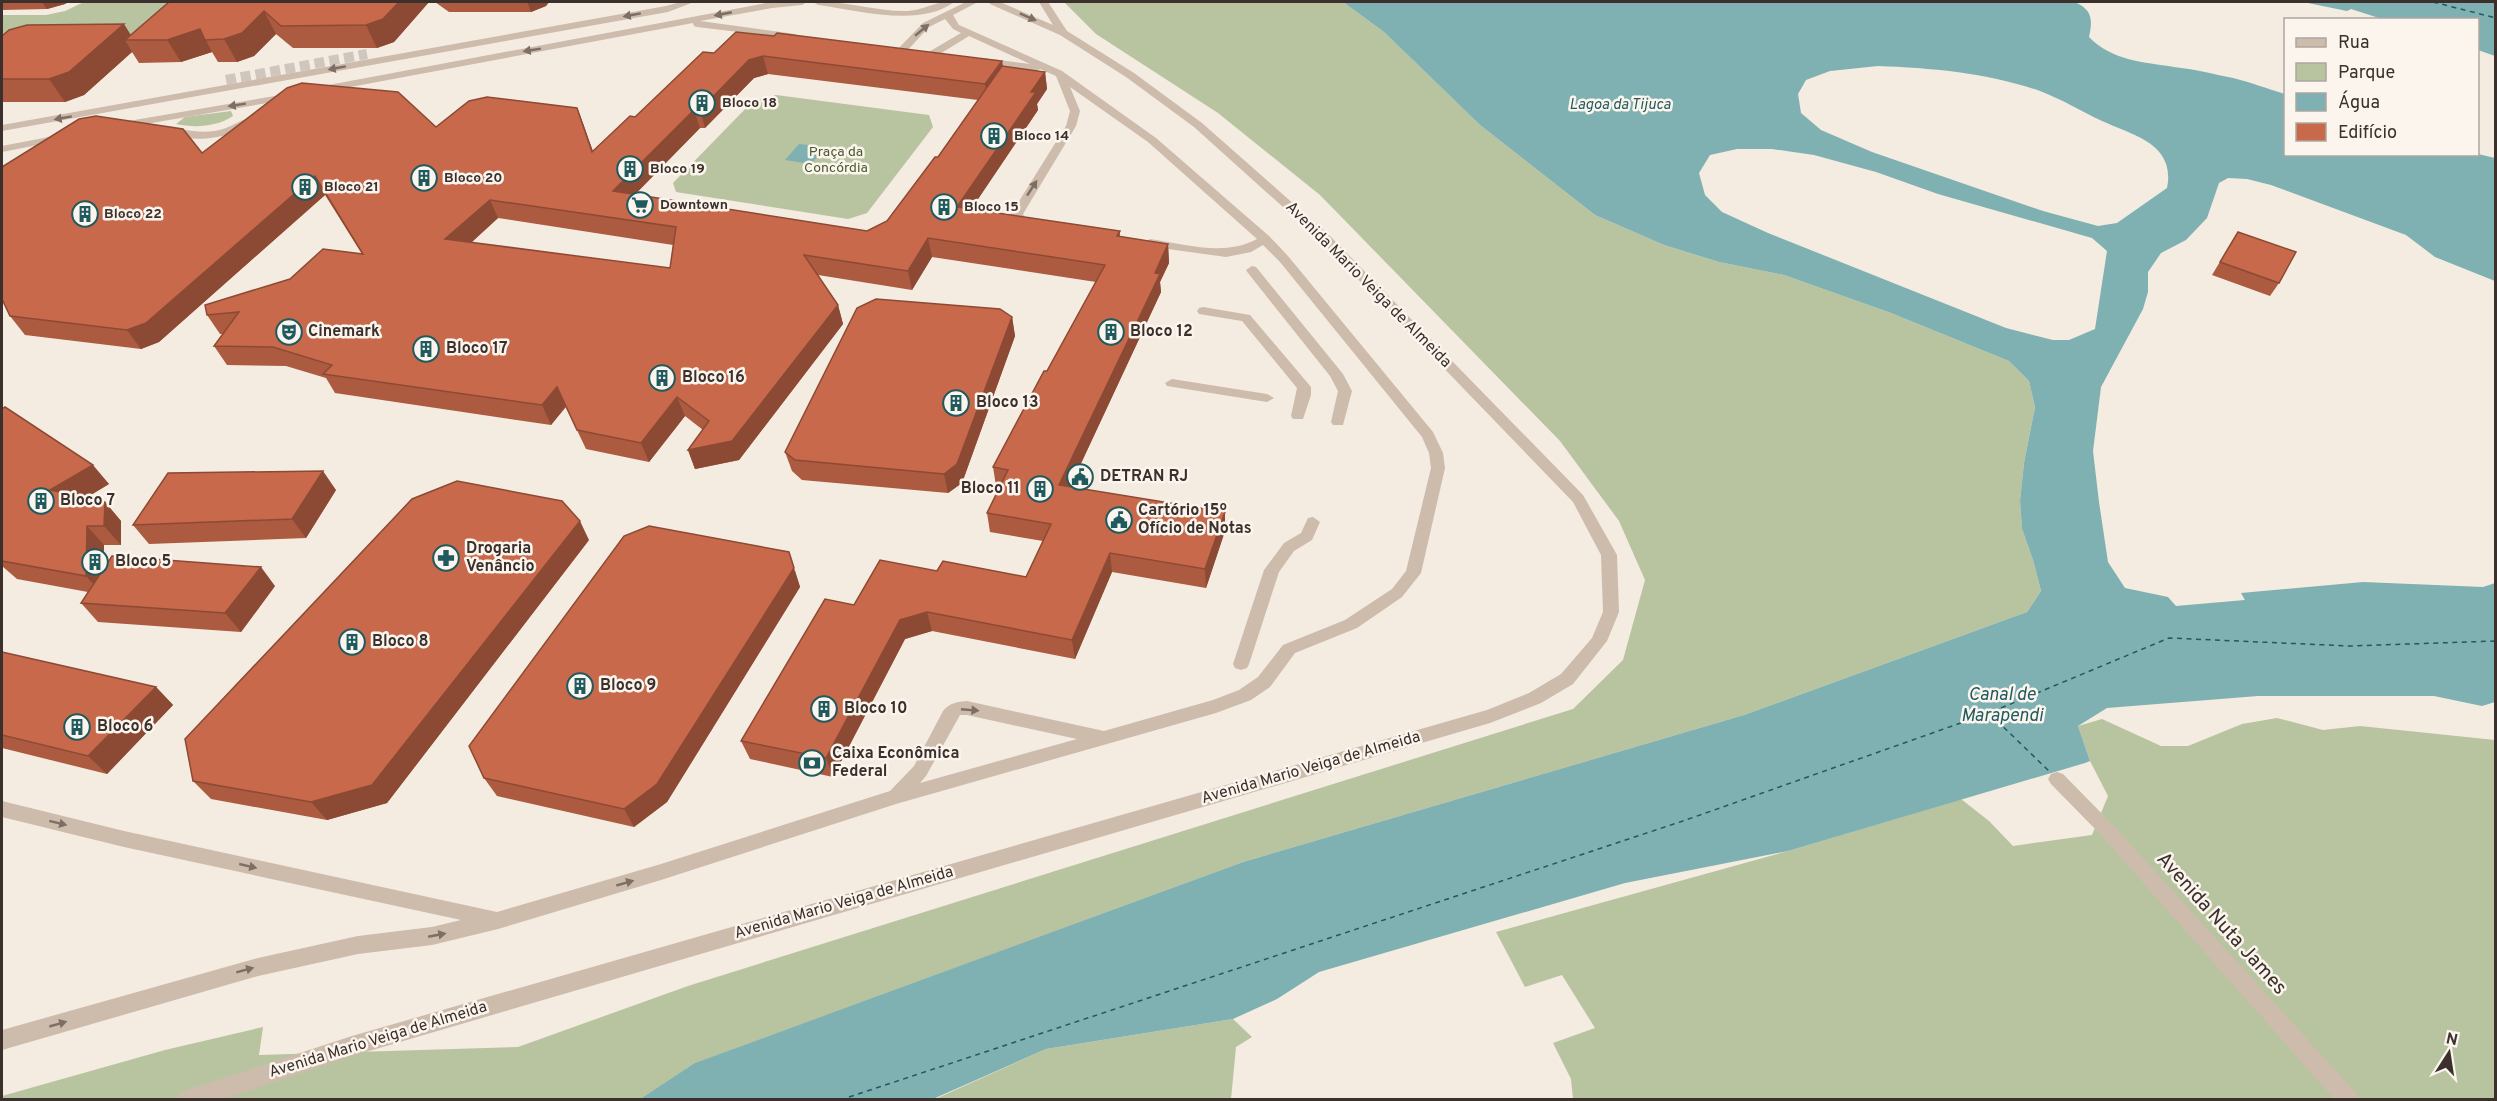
<svg xmlns="http://www.w3.org/2000/svg" width="2497" height="1101" font-family="Overpass,sans-serif">
  <style>
    .green { fill: #b8c4a0 }
    .water { fill: #7fb0b2; fill-rule: evenodd }
    .lines { fill: none; stroke-linecap: round; stroke-linejoin: round }
    .ferry { stroke: #1f5a5e; stroke-width: 1.5; stroke-dasharray: 5 4.5; stroke-linecap: butt }
    .minor-tunnel { stroke: #cfc6bd; stroke-width: 10; stroke-dasharray: 10 5; stroke-linecap: butt }
    .minor { fill: #cdbbac; fill-rule: evenodd }
    .wall { fill: #ac5a40; fill-rule: evenodd }
    .shaded-wall { fill: #8c4a34 }
    .building { fill: #c8694b; stroke: #8c4a34; stroke-width: 1.5; fill-rule: evenodd }
    .oneway { fill: #7d6f65 }
    .labels { text-anchor: middle; dominant-baseline: central; stroke-width: 5; stroke-linejoin: round; paint-order: stroke }
    .far-poi-label { font-size: 14px; font-weight: bold; fill: #3b302b; stroke: #fbf5ee; text-anchor: start }
    .far-park-label { font-size: 14px; fill: #4a5a2e; stroke: #fbf5ee }
    .far-water-label { font-size: 15px; font-style: italic; fill: #1f5a5e; stroke: #fbf5ee }
    .street-label { font-size: 16px; fill: #3b302b; stroke: #fbf5ee }
    .poi-label { font-size: 16px; font-weight: bold; fill: #3b302b; stroke: #fbf5ee; text-anchor: start }
    .water-label { font-size: 18px; font-style: italic; fill: #1f5a5e; stroke: #fbf5ee }
    .near-street-label { font-size: 20px; fill: #3b302b; stroke: #fbf5ee }
  </style>
  <rect width="100%" height="100%" fill="#f4ebe1"/>
  <g class="green">
    <path d="M84 2H176L132 38 2 51V15H46L65 11Z"/>
    <path d="M1064 2H1343L1384 32 1480 125 1595 215 1664 245 1719 262 1784 275 1891 313 2009 361 2029 381 2035 407 2024 463 2020 501 2022 529 2033 560 2041 591 2027 612 1744 715 1243 862 696 1063 640 1099 2 1100V1096L165 1050 263 1027 259 1055 518 1047 688 986 1573 709 1623 660 1645 580 1619 521 1560 441 1320 195 1218 113 1096 34Z"/>
    <path d="M776 95 929 115 933 127 867 213 848 219 676 192 673 183 753 101Z"/>
    <path d="M231 111 233 116C216 127 195 128 176 124L185 117Z"/>
    <path d="M2277 718 2323 730 2360 726 2495 740V1099H1573L1571 1079 1553 1043 1595 1028 1562 975 1525 987 1496 932 1788 851 1961 799 1989 821 2013 846 2092 835 2108 796 2090 761 2078 726 2102 719 2161 746H2188L2242 724Z"/>
    <path d="M1233 1019 1252 1037 1236 1047 1231 1099 933 1100 1046 1049Z"/>
  </g>
  <g class="water">
    <path d="M1343 2H2075C2092 10 2093 19 2089 37 2112 61 2144 62 2174 67 2194 69 2213 74 2233 78 2250 82 2268 89 2285 94L2286 154H2478L2495 158V281L2435 257 2406 235 2271 185 2247 179 2228 178 2219 183 2207 218 2186 240 2161 253 2148 272V292L2143 309 2101 387 2093 451 2099 502 2108 562 2125 588 2168 597 2176 606 2245 600 2241 593 2363 582 2483 587 2495 583V702L2482 706 2434 696H2258L2107 708 2078 726 2090 761 2085 763 1788 851 1625 883 1319 972 1277 999 1233 1019 1046 1049 933 1099H640L695 1063 1243 862 1744 715 2027 612 2041 591 2033 560 2022 529 2020 501 2024 463 2035 407 2029 381 2009 361 1891 313 1784 275 1719 262 1664 245 1595 215 1480 125 1384 32ZM1878 66C1933 68 1988 73 2040 91 2061 99 2081 111 2102 121 2133 135 2176 144 2167 188L2117 223 2098 226 2043 211 1872 152 1821 130 1801 113 1798 94 1806 80 1830 71ZM1737 149H1772L1814 155 1876 172 1938 194 2092 238 2107 251 2095 329 2069 340H2053L2006 328 1768 233 1722 212 1705 195 1699 173 1710 155Z"/>
    <path d="M2303 2H2495V56L2478 50V20L2382 19 2351 9 2347 11Z"/>
    <path d="M799 144 826 147 811 164 785 160Z"/>
  </g>
  <g class="lines">
    <g class="ferry">
      <path d="M2433 2 2496 18"/>
      <path d="M1990 714 2051 773"/>
      <path d="M840 1100 1683 821 1989 713 2169 638 2350 646 2496 641"/>
    </g>
    <path class="minor-tunnel" d="M226 80 367 54"/>
    <g class="minor">
      <path d="M681 2H694L668 12 2 131V125L666 6Z"/>
      <path d="M772 2H807L802 5 772 8 700 21 795 34 800 37 798 39 697 27 694 26 693 23 318 93 313 90 318 87Z"/>
      <path d="M813 2C845 0 876 12 908 11 924 10 938 0 954 2 920 28 857 10 818 5Z"/>
      <path d="M966 2H978L953 15 959 25 1062 71 1156 138 1269 236 1288 256 1433 432 1443 453 1445 468 1421 573 1402 597 1357 628 1295 653 1270 687 1251 700 1216 713 896 804 661 880 498 929 432 945 358 954 258 976 2 1050V1030L258 958 358 936 432 927 461 920 124 847 2 817V801L124 831 497 912 661 864 890 791 914 766 943 711C950 703 956 702 967 701L1104 731 1213 700 1239 690 1258 677 1283 645 1345 620 1392 589 1406 571 1431 468 1429 453 1422 437 1280 262 1263 245 1251 252 1226 257 1146 246 1144 243 1150 239C1185 244 1224 257 1257 239L1148 142 1070 87 1080 111 1076 126 1023 214 1026 220 1037 226 1031 230 1017 225 1011 214 1066 126 1070 111 1056 76 1040 69 1036 71 979 63V59L983 58 1030 64 969 36 935 57H927V53L961 33 953 29 945 19 929 27 905 53 896 51 923 23ZM960 715H967L1077 739 920 783 926 776Z"/>
      <path d="M989 2H1000L1053 25 1039 2H1048L1067 31 1134 73 1202 123 1331 237 1583 495 1617 555 1619 612 1607 641 1573 684 1541 703 1490 723 352 1056 220 1100H177L180 1093 187 1090 352 1036 1487 710 1529 693 1561 674 1592 638 1603 612 1601 555 1573 502 1323 243 1194 127 1126 77 1060 35 990 4Z"/>
      <path d="M292 93 296 94V98L117 129 112 126 117 123Z"/>
      <path d="M249 118 254 121C236 139 183 146 163 129L168 126C187 131 207 135 226 128 234 125 241 120 249 118Z"/>
      <path d="M64 134 69 137 68 139 2 152V146Z"/>
      <path d="M1252 266 1256 267 1343 374 1352 391 1343 425H1333L1331 422 1338 391 1330 376 1248 273 1246 270Z"/>
      <path d="M1203 307 1250 315 1311 387V395L1303 419H1293L1291 416 1297 388 1242 321 1199 314 1197 311 1199 308Z"/>
      <path d="M1172 379 1267 394 1274 398 1267 402 1167 386 1165 383Z"/>
      <path d="M1313 517 1320 522 1312 540 1294 551 1279 572 1249 664 1247 668 1241 670 1235 668 1233 664 1264 570 1284 543 1301 533 1308 518Z"/>
      <path d="M2057 772 2063 774 2112 824 2356 1093 2359 1100H2335L2100 834 2051 784 2048 779 2051 774Z"/>
    </g>
  </g>
  <g class="wall">
    <path d="M2 2H68L65 4 47 9 2 10Z"/>
    <path d="M169 2H429L394 42 377 48H293L276 34 254 56 237 62H218L212 52 181 62 139 63 132 52 84 95 65 102H2V36L131 35Z"/>
    <path d="M435 2H549L546 6 531 12H449Z"/>
    <path d="M714 53 1002 61 1003 67 1045 72 1047 89 1037 104 1038 110 971 209 1120 231V237L1168 244 1169 263 1160 282 1161 292 1070 487 1225 512V531L1206 588 1112 572 1075 659 932 631 905 639 833 777 750 759 741 741 854 605 937 571 1026 577 1043 541 990 532 987 513 1000 487 996 486 993 467 1096 282 932 257 912 290 818 275 838 305 843 324 739 460 695 469 688 450 703 430 685 416 649 462 586 449 566 407 551 425 335 393 326 378 286 366 227 365 214 346 223 334H220L207 315 290 279 362 254 325 195 159 342 141 349 25 335 10 316 202 153 436 127 577 108 593 151ZM768 74 978 100 938 157 887 221 867 231 634 195 700 128H705L754 78ZM498 218 673 245 670 268 471 243Z"/>
    <path d="M2238 232 2279 283 2270 296 2212 275Z"/>
    <path d="M1012 317 1015 336 962 483 948 493 802 480 792 471 785 452Z"/>
    <path d="M2 409 109 484 86 498 105 502 121 521V545H104V569L275 586 241 632 98 622 81 603 88 592 17 579 2 566Z"/>
    <path d="M336 490 306 538 149 544 133 525Z"/>
    <path d="M589 540 387 803 327 820 211 799 193 781Z"/>
    <path d="M795 571 800 587 667 802 634 827 497 796 484 778Z"/>
    <path d="M2 652 156 687 173 705 107 774 2 748Z"/>
  </g>
  <g class="shaded-wall">
    <path d="M42 2H68L65 4 47 9Z"/>
    <path d="M399 2H429L394 42 377 48 366 25Z"/>
    <path d="M527 2H549L546 6 531 12Z"/>
    <path d="M264 11 276 34 254 56 237 62 224 39Z"/>
    <path d="M124 24 134 40H125L132 52 84 95 65 102 49 79Z"/>
    <path d="M200 29 212 52 181 62 167 40Z"/>
    <path d="M763 56 768 74 754 78 705 128 700 110 749 60Z"/>
    <path d="M1002 61 1004 79 988 101 985 84Z"/>
    <path d="M1045 72 1047 89 1037 104 1038 110 960 226 957 207 1031 92Z"/>
    <path d="M577 108 584 126 599 170 592 152Z"/>
    <path d="M694 110 700 128 620 210 613 191Z"/>
    <path d="M315 176 325 195 159 342 141 349 127 330Z"/>
    <path d="M490 200 498 218 454 258 445 239Z"/>
    <path d="M928 238 932 257 912 290 908 271Z"/>
    <path d="M1168 244 1169 263 1160 282 1161 292 1062 504 1059 485 1155 273Z"/>
    <path d="M838 305 843 324 739 460 695 469 688 450Z"/>
    <path d="M1012 317 1015 336 962 483 948 493 944 474Z"/>
    <path d="M557 387 566 406 551 425 542 405Z"/>
    <path d="M677 397 685 416 649 462 641 443Z"/>
    <path d="M93 465 109 484 67 509 50 490Z"/>
    <path d="M323 471 336 490 306 538 292 519Z"/>
    <path d="M105 502 121 521V545L104 526Z"/>
    <path d="M1225 512V531L1206 588 1205 569Z"/>
    <path d="M580 521 589 540 387 803 327 820 311 802Z"/>
    <path d="M87 526 104 545 103 595 86 576Z"/>
    <path d="M789 552 800 587 667 802 634 827 624 809Z"/>
    <path d="M1110 553 1112 572 1075 659 1072 640Z"/>
    <path d="M261 567 275 586 241 632 225 613Z"/>
    <path d="M927 612 932 631 905 639 833 777 826 758 900 620Z"/>
    <path d="M156 687 173 705 107 774 88 756Z"/>
  </g>
  <g class="building">
    <path d="M169 2H399L383 19 366 25 281 26 264 11 242 33 224 39 205 40 200 29 167 40H125Z"/>
    <path d="M124 24 69 72 49 79H2V36L9 30 27 25Z"/>
    <path d="M736 32 774 36 777 33 1002 61 985 84 763 56 749 60 700 110H694L613 191 867 231 887 221 935 157H938L1002 66 1045 72 1031 92H1036L957 207 1120 231 1117 236 1168 244 1155 273 1160 274 1059 485 1225 512 1205 569 1110 553 1072 640 927 612 900 620 826 758 741 741 825 599 854 605 880 560 937 571 943 561 1026 577 1051 524 987 513 1008 470 993 467 1044 371H1047L1105 265 928 238 908 271 804 255 838 305 732 441 688 450 709 421 677 397 641 443 577 430 557 387 542 405 323 374 332 365 273 347 214 346 239 312 207 315 205 305 290 279 323 249 363 254 315 176 146 323 127 330 10 316 2 299V167L79 119 96 116 183 129 202 153 287 88 302 83 398 92 436 127 469 101 487 97 577 108 592 152 630 116 635 117 703 52 714 53ZM490 200 676 227 670 268 445 239Z"/>
    <path d="M2238 232 2296 252 2279 283 2220 262Z"/>
    <path d="M876 299 1000 309 1012 317 957 464 944 474 795 460 785 452 857 308Z"/>
    <path d="M5 407 93 465 50 490 105 502 104 526H87L86 576 2 561V409Z"/>
    <path d="M323 471 292 519 133 525 168 473Z"/>
    <path d="M457 481 562 501 580 521 372 785 311 802 193 781 185 739 412 499Z"/>
    <path d="M649 526 789 552 794 568 657 784 624 809 484 778 469 746 624 536Z"/>
    <path d="M112 556 261 567 225 613 81 603Z"/>
    <path d="M2 652 156 687 88 756 2 735Z"/>
  </g>
  <defs><path id="oneway-solid" d="M-6-.8H1V-3.2L6.5 0L1 3.2V.8H-6Z" transform="scale(1.5)"/></defs>
  <g class="oneway">
    <use href="#oneway-solid" transform="translate(723 14) rotate(169)"/>
    <use href="#oneway-solid" transform="translate(632 15) rotate(170)"/>
    <use href="#oneway-solid" transform="translate(1028 17) rotate(24)"/>
    <use href="#oneway-solid" transform="translate(922 30) rotate(-40)"/>
    <use href="#oneway-solid" transform="translate(532 50) rotate(171)"/>
    <use href="#oneway-solid" transform="translate(337 68) rotate(170)"/>
    <use href="#oneway-solid" transform="translate(237 105) rotate(171)"/>
    <use href="#oneway-solid" transform="translate(63 118) rotate(170)"/>
    <use href="#oneway-solid" transform="translate(1032 188) rotate(-57)"/>
    <use href="#oneway-solid" transform="translate(970 710) rotate(5)"/>
    <use href="#oneway-solid" transform="translate(58 823) rotate(14)"/>
    <use href="#oneway-solid" transform="translate(248 866) rotate(13)"/>
    <use href="#oneway-solid" transform="translate(625 883) rotate(-16)"/>
    <use href="#oneway-solid" transform="translate(437 935) rotate(-11)"/>
    <use href="#oneway-solid" transform="translate(245 970) rotate(-15)"/>
    <use href="#oneway-solid" transform="translate(58 1024) rotate(-16)"/>
  </g>
  <defs>
    <g id="building-ring" transform="scale(1.35)"><circle r="9.5" fill="#fbf5ee" stroke="#1f5a5e" stroke-width="1.5"/><path d="M-4-6H4V6H1V3H-1V6H-4ZM-2.5-4.3h1.7v1.8h-1.7ZM.8-4.3h1.7v1.8H.8ZM-2.5-1h1.7V.8h-1.7ZM.8-1h1.7V.8H.8Z" fill="#1f5a5e"/></g>
    <g id="supermarket-ring" transform="scale(1.35)"><circle r="9.5" fill="#fbf5ee" stroke="#1f5a5e" stroke-width="1.5"/><path d="M-6-5.5h2.5l.6 2H6L4.5 2H-2.5L-4.4-4H-6ZM-1.5 3.2a1.3 1.3 0 1 0 .1 0ZM3 3.2a1.3 1.3 0 1 0 .1 0Z" fill="#1f5a5e"/></g>
    <g id="theatre-ring" transform="scale(1.35)"><circle r="9.5" fill="#fbf5ee" stroke="#1f5a5e" stroke-width="1.5"/><path d="M-5-5.5Q0-4 5-5.5V0Q5 5 0 6Q-5 5-5 0ZM-3.3-2.5H-1v1.5H-3.3ZM1-2.5H3.3v1.5H1ZM-2.8 1Q0 5.5 2.8 1Z" fill="#1f5a5e"/></g>
    <g id="civic-ring" transform="scale(1.35)"><circle r="9.5" fill="#fbf5ee" stroke="#1f5a5e" stroke-width="1.5"/><path d="M-.6-6.5H3V-4.5H.6V-3L4-1V1h2V6H-6V1h2V-1L-.6-3ZM-1.2 2.5V6h2.4V2.5Z" fill="#1f5a5e"/></g>
    <g id="pharmacy-ring" transform="scale(1.35)"><circle r="9.5" fill="#fbf5ee" stroke="#1f5a5e" stroke-width="1.5"/><path d="M-2-6h4v4h4v4h-4v4h-4v-4h-4v-4h4Z" fill="#1f5a5e"/></g>
    <g id="bank-ring" transform="scale(1.35)"><circle r="9.5" fill="#fbf5ee" stroke="#1f5a5e" stroke-width="1.5"/><path d="M-6-4H6V4H-6ZM0-2.3a2.3 2.3 0 1 0 0 4.6a2.3 2.3 0 1 0 0-4.6Z" fill="#1f5a5e"/></g>
  </defs>
  <g fill-rule="evenodd">
    <use href="#building-ring" x="702" y="103"/>
    <use href="#building-ring" x="994" y="136"/>
    <use href="#building-ring" x="630" y="169"/>
    <use href="#building-ring" x="424" y="178"/>
    <use href="#building-ring" x="305" y="187"/>
    <use href="#supermarket-ring" x="640" y="205"/>
    <use href="#building-ring" x="944" y="207"/>
    <use href="#building-ring" x="85" y="214"/>
    <use href="#theatre-ring" x="289" y="332"/>
    <use href="#building-ring" x="1111" y="332"/>
    <use href="#building-ring" x="426" y="349"/>
    <use href="#building-ring" x="662" y="378"/>
    <use href="#building-ring" x="956" y="403"/>
    <use href="#civic-ring" x="1080" y="477"/>
    <use href="#building-ring" x="1040" y="489"/>
    <use href="#building-ring" x="41" y="501"/>
    <use href="#civic-ring" x="1119" y="520"/>
    <use href="#pharmacy-ring" x="446" y="558"/>
    <use href="#building-ring" x="95" y="562"/>
    <use href="#building-ring" x="352" y="642"/>
    <use href="#building-ring" x="580" y="686"/>
    <use href="#building-ring" x="824" y="709"/>
    <use href="#building-ring" x="77" y="727"/>
    <use href="#bank-ring" x="812" y="763"/>
  </g>
  <g class="labels">
    <g class="far-poi-label">
      <text x="722" y="103">Bloco 18</text>
      <text x="1014" y="136">Bloco 14</text>
      <text x="650" y="169">Bloco 19</text>
      <text x="444" y="178">Bloco 20</text>
      <text x="324" y="187">Bloco 21</text>
      <text x="660" y="205">Downtown</text>
      <text x="964" y="207">Bloco 15</text>
      <text x="104" y="214">Bloco 22</text>
    </g>
    <g class="far-park-label">
      <text x="836" y="152">Praça da<tspan x="836" dy="16">Concórdia</tspan></text>
    </g>
    <g class="far-water-label">
      <text x="1620" y="105">Lagoa da Tijuca</text>
    </g>
    <g class="street-label">
      <text transform="translate(1368 285) rotate(45)">Avenida Mario Veiga de Almeida</text>
      <text transform="translate(1311 768) rotate(-16)">Avenida Mario Veiga de Almeida</text>
      <text transform="translate(844 903) rotate(-16)">Avenida Mario Veiga de Almeida</text>
      <text transform="translate(378 1040) rotate(-17)">Avenida Mario Veiga de Almeida</text>
    </g>
    <g class="poi-label">
      <text x="308" y="332">Cinemark</text>
      <text x="1130" y="332">Bloco 12</text>
      <text x="446" y="349">Bloco 17</text>
      <text x="682" y="378">Bloco 16</text>
      <text x="976" y="403">Bloco 13</text>
      <text x="1100" y="477">DETRAN RJ</text>
      <text x="1020" y="489" text-anchor="end">Bloco 11</text>
      <text x="60" y="501">Bloco 7</text>
      <text x="1138" y="511">Cartório 15º<tspan x="1138" dy="18">Ofício de Notas</tspan></text>
      <text x="466" y="549">Drogaria<tspan x="466" dy="18">Venâncio</tspan></text>
      <text x="115" y="562">Bloco 5</text>
      <text x="372" y="642">Bloco 8</text>
      <text x="600" y="686">Bloco 9</text>
      <text x="844" y="709">Bloco 10</text>
      <text x="97" y="727">Bloco 6</text>
      <text x="832" y="754">Caixa Econômica<tspan x="832" dy="18">Federal</tspan></text>
    </g>
    <g class="water-label">
      <text x="2002" y="695">Canal de<tspan x="2002" dy="21">Marapendi</tspan></text>
    </g>
    <g class="near-street-label">
      <text transform="translate(2221 924) rotate(48)">Avenida Nuta James</text>
    </g>
  </g>
  <rect width="2497" height="1101" fill="none" stroke="#3b302b" stroke-width="6"/>
  <rect x="2284" y="18" width="195" height="138" fill="#fbf5ee" stroke="#aea6a0" stroke-width="1.5"/>
  <rect x="2296" y="38" width="30" height="9" fill="#cdbbac" stroke="#aea6a0" stroke-width="1.5"/>
  <text x="2338" y="48" font-size="18" fill="#3b302b">Rua</text>
  <rect x="2296" y="63" width="30" height="18" fill="#b8c4a0" stroke="#aea6a0" stroke-width="1.5"/>
  <text x="2338" y="78" font-size="18" fill="#3b302b">Parque</text>
  <rect x="2296" y="93" width="30" height="18" fill="#7fb0b2" stroke="#aea6a0" stroke-width="1.5"/>
  <text x="2338" y="108" font-size="18" fill="#3b302b">Água</text>
  <rect x="2296" y="123" width="30" height="18" fill="#c8694b" stroke="#aea6a0" stroke-width="1.5"/>
  <text x="2338" y="138" font-size="18" fill="#3b302b">Edifício</text>
  <g transform="translate(2449 1053) rotate(12)" stroke="#fbf5ee" stroke-width="4.5" paint-order="stroke">
  <path d="M0-4.5L10 22L0 15L-10 22Z" fill="#3b302b"/>
  <text y="-9" font-size="16" font-weight="bold" text-anchor="middle" fill="#3b302b">N</text>
  </g>
</svg>
